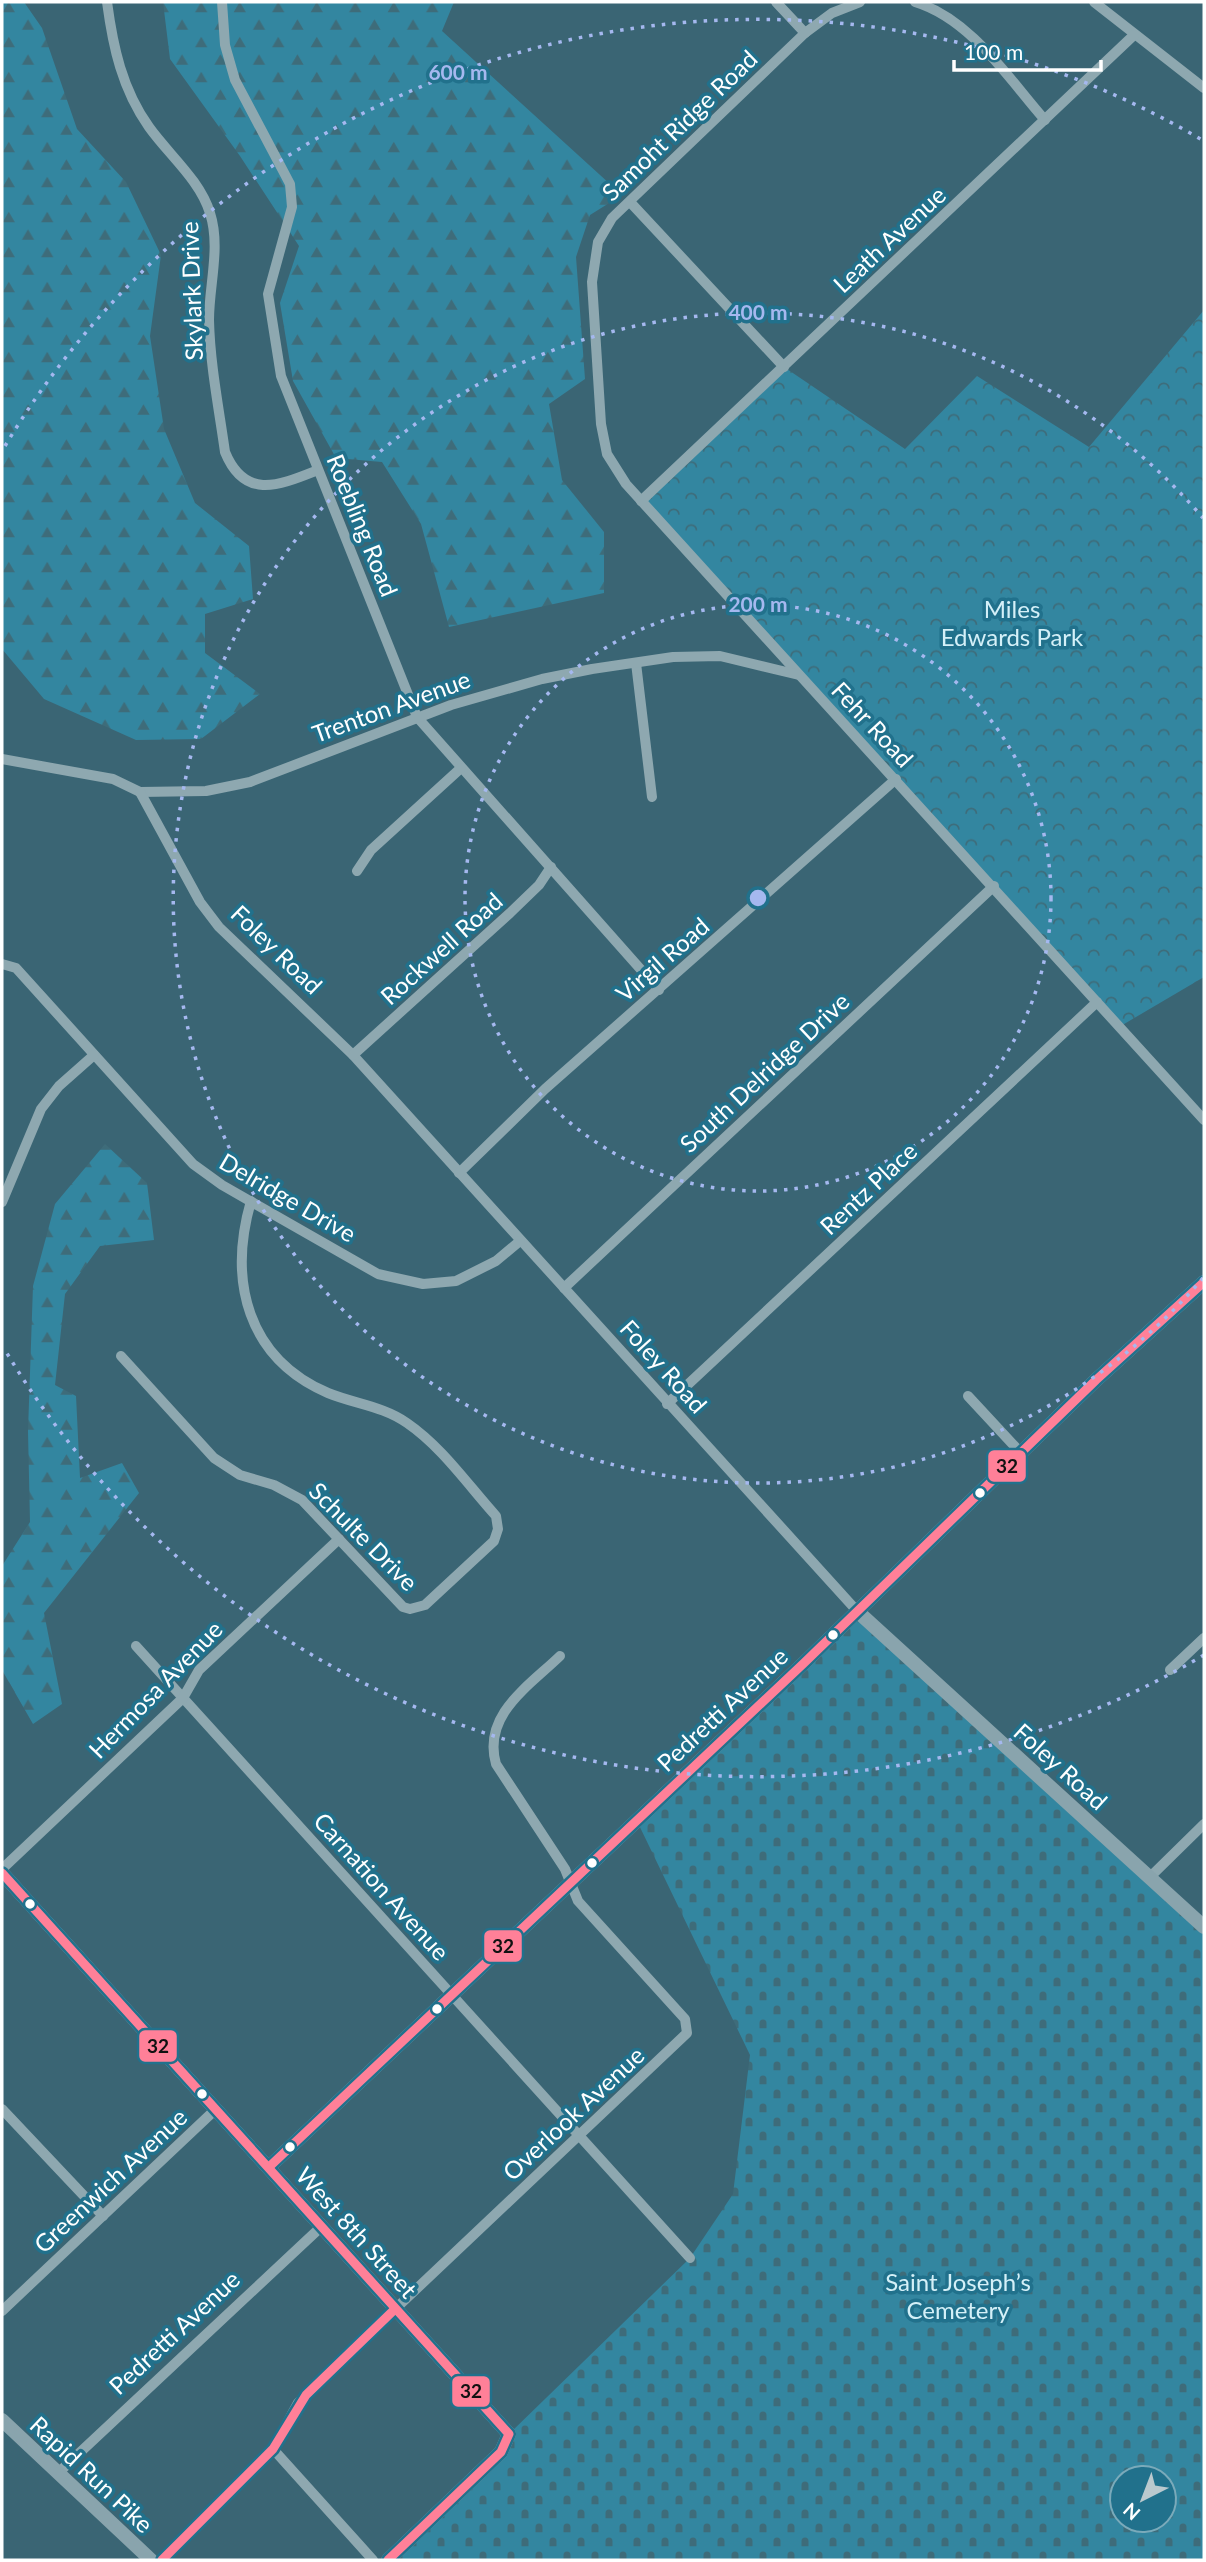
<svg xmlns="http://www.w3.org/2000/svg" width="1206" height="2562" font-family="Lato,sans-serif">
  <style>
    .forest { fill: url(#forest-firs) }
    .cemetery { fill: url(#cemetery-stones); fill-rule: evenodd }
    .park { fill: url(#park-crowns) }
    .lines { fill: none; stroke-linecap: round; stroke-linejoin: round }
    .street { stroke: #8ea8b0; stroke-width: 10 }
    .secondary { stroke: #89a4ad; stroke-width: 14 }
    .bus-1-casing { stroke: #21718c; stroke-width: 14 }
    .bus-1 { stroke: #ff8098; stroke-width: 9 }
    .ring { fill: none; stroke: #a5b8ef; stroke-width: 3.5; stroke-dasharray: 3.5 7 }
    .bus-dot { fill: #fff; stroke: #21718c; stroke-width: 2.5 }
    .labels { text-anchor: middle; dominant-baseline: central; stroke-width: 7; stroke-linejoin: round; paint-order: stroke }
    .street-label { font-size: 24px; fill: #fff; stroke: #21718c }
    .park-label { font-size: 24px; fill: #d4f0f8; stroke: #21718c }
    .centre { fill: #a5b8ef; stroke: #21718c; stroke-width: 3.5 }
    .ring-label { font-size: 21px; text-anchor: middle; font-weight: bold; fill: #a5b8ef; stroke: #21718c; stroke-width: 7; stroke-linejoin: round; paint-order: stroke }
    .line-badge { stroke: #21718c; stroke-width: 2.5 }
    .pale-badge-label { font-size: 19px; text-anchor: middle; font-weight: bold; fill: #111 }
  </style>
  <defs>
    <pattern id="forest-firs" width="22" height="20" patternUnits="userSpaceOnUse" patternTransform="scale(1.75)"><rect width="22" height="20" fill="#3386a0"/><path d="M5 1l3.5 6h-7zM16 11l3.5 6h-7z" fill="#3e6c7a"/></pattern>
    <pattern id="cemetery-stones" width="16" height="16" patternUnits="userSpaceOnUse" patternTransform="scale(1.75)"><rect width="16" height="16" fill="#3386a0"/><path d="M2 7V4a2 2 0 0 1 4 0v3zM10 15v-3a2 2 0 0 1 4 0v3z" fill="#3e6c7a"/></pattern>
    <pattern id="park-crowns" width="20" height="18" patternUnits="userSpaceOnUse" patternTransform="scale(1.75)"><rect width="20" height="18" fill="#3386a0"/><path d="M2 6a3 3 0 1 1 6 0M12 15a3 3 0 1 1 6 0" fill="none" stroke="#3e6c7a"/></pattern>
  </defs>
  <rect width="100%" height="100%" fill="#3a6574"/>
  <g class="forest">
    <path d="M2 2H24L42 28 77 129 126 182 161 255 150 336 164 429 195 503 249 546 253 599 205 614V653L260 694 201 739 136 740 44 699 2 649Z"/>
    <path d="M163 2H454L442 31 622 195 590 215 576 257 585 379 549 404 562 480 604 532V593L449 627 421 524 382 462 336 458 293 381 280 303 299 246 240 156 170 59Z"/>
    <path d="M105 1144 147 1183 154 1240 100 1246 65 1294 55 1385 76 1396 80 1478 122 1463 139 1493 44 1613 62 1704 33 1724 2 1670V1566L30 1522 28 1431 33 1286 55 1204Z"/>
  </g>
  <path class="cemetery" d="M857 1611 1204 1927V2560H388L509 2434 690 2258 733 2194 750 2055 637 1821ZM1122 2478H1164V2520H1122Z"/>
  <path class="park" d="M1204 310V977L1119 1027 642 501 784 367 905 449 977 376 1089 447Z"/>
  <g class="lines">
    <g class="street">
      <path d="M107 2C113 47 122 89 149 127 169 155 200 180 210 213 221 247 209 285 209 320 210 364 219 409 225 452 245 501 280 485 318 470"/>
      <path d="M222 2 225 45 235 80 290 184 292 207 268 294 281 376 417 717 659 990"/>
      <path d="M776 2 805 33"/>
      <path d="M860 2 832 13 805 33 612 218 598 242 592 282 601 424 607 454 626 484 1204 1120"/>
      <path d="M915 2C971 19 1008 78 1045 120"/>
      <path d="M1094 2 1204 88"/>
      <path d="M630 202 784 367"/>
      <path d="M641 501 1134 35"/>
      <path d="M636 663 652 797"/>
      <path d="M2 759 113 779 140 792 206 791 250 782 451 705 542 679 592 669 673 657 720 656 799 675"/>
      <path d="M140 792 200 902 219 927 353 1055 857 1611"/>
      <path d="M357 871 371 850 461 768"/>
      <path d="M2 964 16 968 193 1164 222 1185 378 1274 423 1284 456 1281 496 1261 520 1241"/>
      <path d="M353 1055 510 913 539 885 551 867"/>
      <path d="M459 1173 545 1089 896 779"/>
      <path d="M2 1202 41 1109 59 1086 94 1055"/>
      <path d="M564 1288 994 886"/>
      <path d="M121 1356 214 1458 240 1475 274 1485 302 1500 403 1607 410 1609 425 1605 494 1541 498 1529 496 1516C468 1485 442 1447 407 1423 383 1406 355 1404 328 1393 247 1358 228 1281 251 1201"/>
      <path d="M968 1396 1020 1452"/>
      <path d="M667 1404 1097 1002"/>
      <path d="M136 1646 690 2258"/>
      <path d="M1170 1670 1204 1638"/>
      <path d="M2 1869 183 1698 199 1670 339 1539"/>
      <path d="M1150 1877 1204 1824"/>
      <path d="M2 2109 103 2216"/>
      <path d="M2 2311 216 2109"/>
      <path d="M273 2449 373 2560"/>
      <path d="M58 2473 322 2226"/>
      <path d="M162 2560 273 2449 298 2403 318 2382 687 2033 685 2019 578 1901 565 1869 496 1764C482 1715 529 1686 560 1656"/>
    </g>
    <g class="secondary">
      <path d="M857 1611 1204 1927"/>
      <path d="M2 1873 509 2434 501 2452 388 2560"/>
      <path d="M269 2167 804 1663 1096 1380 1204 1282"/>
      <path d="M2 2420 151 2560"/>
    </g>
    <g class="bus-1-casing">
      <g id="bus-1">
        <path d="M2 1873 509 2434 501 2452 388 2560"/>
        <path d="M269 2167 804 1663 1096 1380 1204 1282"/>
        <path d="M162 2560 273 2449 306 2395 395 2309"/>
      </g>
    </g>
    <use href="#bus-1" class="bus-1"/>
  </g>
  <g class="ring">
    <circle cx="758" cy="898" r="293"/>
    <path d="M1203 1278A585 585 0 1 1 1203 518"/>
    <path d="M1204 1655A878 878 0 0 1 5 1350M5 446A878 878 0 0 1 1204 141"/>
  </g>
  <g class="bus-dot">
    <circle cx="980" cy="1493" r="6"/>
    <circle cx="833" cy="1635" r="6"/>
    <circle cx="592" cy="1863" r="6"/>
    <circle cx="30" cy="1904" r="6"/>
    <circle cx="437" cy="2009" r="6"/>
    <circle cx="202" cy="2094" r="6"/>
    <circle cx="290" cy="2147" r="6"/>
  </g>
  <g class="labels">
    <g class="street-label">
      <text transform="translate(679 125) rotate(-44)">Samoht Ridge Road</text>
      <text transform="translate(889 239) rotate(-43)">Leath Avenue</text>
      <text transform="translate(191 291) rotate(-92)">Skylark Drive</text>
      <text transform="translate(363 525) rotate(68)">Roebling Road</text>
      <text transform="translate(391 706) rotate(-20)">Trenton Avenue</text>
      <text transform="translate(873 724) rotate(47)">Fehr Road</text>
      <text transform="translate(441 948) rotate(-42)">Rockwell Road</text>
      <text transform="translate(277 949) rotate(44)">Foley Road</text>
      <text transform="translate(662 959) rotate(-41)">Virgil Road</text>
      <text transform="translate(764 1072) rotate(-43)">South Delridge Drive</text>
      <text transform="translate(868 1188) rotate(-43)">Rentz Place</text>
      <text transform="translate(288 1197) rotate(30)">Delridge Drive</text>
      <text transform="translate(664 1366) rotate(48)">Foley Road</text>
      <text transform="translate(364 1536) rotate(45)">Schulte Drive</text>
      <text transform="translate(155 1689) rotate(-46)">Hermosa Avenue</text>
      <text transform="translate(722 1709) rotate(-43)">Pedretti Avenue</text>
      <text transform="translate(1061 1766) rotate(42)">Foley Road</text>
      <text transform="translate(382 1886) rotate(48)">Carnation Avenue</text>
      <text transform="translate(573 2113) rotate(-43)">Overlook Avenue</text>
      <text transform="translate(110 2180) rotate(-43)">Greenwich Avenue</text>
      <text transform="translate(357 2232) rotate(48)">West 8th Street</text>
      <text transform="translate(174 2332) rotate(-43)">Pedretti Avenue</text>
      <text transform="translate(92 2474) rotate(43)">Rapid Run Pike</text>
    </g>
    <g class="park-label">
      <text x="1012" y="608">Miles<tspan x="1012" dy="28">Edwards Park</tspan></text>
      <text x="958" y="2281">Saint Joseph’s<tspan x="958" dy="28">Cemetery</tspan></text>
    </g>
  </g>
  <circle cx="758" cy="898" r="10" class="centre"/>
  <g class="ring-label">
    <text x="458" y="80">600 m</text>
    <text x="758" y="320">400 m</text>
    <text x="758" y="612">200 m</text>
  </g>
  <g class="line-badge">
    <rect x="987" y="1449" width="40" height="34" rx="7" fill="#ff8098"/>
    <rect x="483" y="1929" width="40" height="34" rx="7" fill="#ff8098"/>
    <rect x="138" y="2029" width="40" height="34" rx="7" fill="#ff8098"/>
    <rect x="451" y="2375" width="40" height="33" rx="7" fill="#ff8098"/>
  </g>
  <g class="pale-badge-label">
    <text x="1007" y="1473">32</text>
    <text x="503" y="1953">32</text>
    <text x="158" y="2053">32</text>
    <text x="471" y="2398">32</text>
  </g>
  <rect width="1206" height="2562" fill="none" stroke="#ffffff" stroke-width="7"/>
  <g transform="translate(1143 2499) rotate(222)"><circle r="33" fill="#21718c" stroke="#7aaaba" stroke-width="2"/>
  <path d="M0-5L12 26L0 18L-12 26Z" fill="#bac9ce"/>
  <text y="-10" font-size="19" font-weight="bold" text-anchor="middle" fill="#ffffff">N</text>
  </g>
  <path d="M954 60v10h147v-10" fill="none" stroke="#ffffff" stroke-width="3.5"/>
  <text x="964" y="60" font-size="21" fill="#ffffff" stroke="#21718c" stroke-width="5" paint-order="stroke">100 m</text>
</svg>
